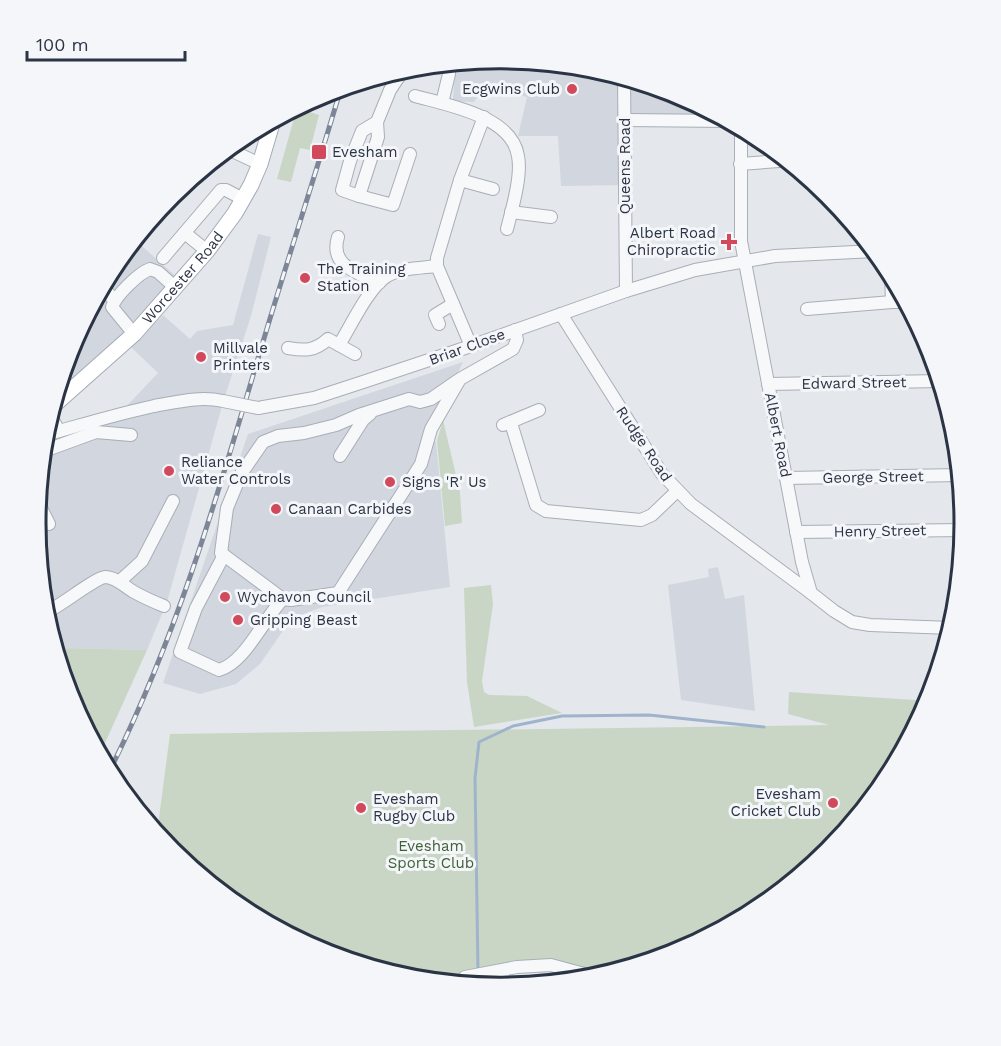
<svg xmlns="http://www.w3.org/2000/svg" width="1001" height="1046" font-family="'Work Sans',sans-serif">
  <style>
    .built { fill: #d2d6de }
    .green { fill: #c9d6c5 }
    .water { fill: #9fb4cc }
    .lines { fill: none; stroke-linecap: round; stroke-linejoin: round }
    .stream { stroke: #9fb4cc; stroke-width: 3 }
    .minor-casing { stroke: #a9aeb7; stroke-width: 14 }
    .major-casing { stroke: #a3abb8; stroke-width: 17 }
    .minor { stroke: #f7f8fa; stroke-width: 12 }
    .major { stroke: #fff; stroke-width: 15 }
    .rail-casing { stroke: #7d8696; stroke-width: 5 }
    .rail { stroke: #f4f6f9; stroke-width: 3; stroke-dasharray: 9; stroke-linecap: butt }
    .minor-bridge-casing { stroke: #a9aeb7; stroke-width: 14; stroke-linecap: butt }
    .minor-bridge { stroke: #f7f8fa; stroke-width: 12 }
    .poi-dot { fill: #d1495b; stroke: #f4f6f9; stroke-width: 2 }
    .labels { text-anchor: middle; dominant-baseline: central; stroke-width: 6; stroke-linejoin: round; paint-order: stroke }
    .poi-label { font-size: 15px; fill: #2b3445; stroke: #f4f6f9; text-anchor: start }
    .street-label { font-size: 15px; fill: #2b3445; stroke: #f4f6f9 }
    .park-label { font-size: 15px; fill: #3f6138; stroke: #f4f6f9 }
    .rim { fill: none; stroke: #2b3445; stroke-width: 3 }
  </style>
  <rect width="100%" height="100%" fill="#e4e7ec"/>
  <g class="built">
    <path d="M501 59 591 68 679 94 733 123H624V185L561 186 558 136H518L527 97 504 90H482L474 102 453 101 455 63Z"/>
    <path d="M258 234 271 237 251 316 224 399 167 602 147 650 65 648 57 652 45 613 36 523 45 431 120 413 158 373 131 347 163 315 190 339 197 331 233 325Z"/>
    <path d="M135 240 179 279 55 400 71 345 114 265Z"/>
    <path d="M463 362 427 436 436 442 450 587 322 607 291 619 260 664 236 684 200 694 163 683 248 434Z"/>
    <path d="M718 567 725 599 744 595 755 711 681 700 668 585 709 577 708 569Z"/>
  </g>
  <g class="green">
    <path d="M297 108 319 115 310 150 300 148 291 182 277 179Z"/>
    <path d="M443 420 460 492 462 523 445 526 437 441Z"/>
    <path d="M491 585 493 604 482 681 484 692 489 695 527 696 562 713 474 727 467 682 464 588Z"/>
    <path d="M64 648 147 650 100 754 71 700 57 652Z"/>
    <path d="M789 692 930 701 887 781 829 852 758 909 678 952 594 978 551 964 481 970 446 982 410 979 322 952 242 909 172 851 157 833 170 734 829 725 788 714Z"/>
  </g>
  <path class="water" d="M574 980 500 987 486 986 502 981Z"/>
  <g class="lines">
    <path class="stream" d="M478 972 475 778 479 742 513 726 562 716 649 715 764 727"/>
    <g class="minor-casing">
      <g id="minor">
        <path d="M624 77 626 291"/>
        <path d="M415 96C447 105 512 116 518 156 522 176 512 209 507 229"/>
        <path d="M442 103 449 74 448 64"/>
        <path d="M625 120 730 121"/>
        <path d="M377 122 362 131 350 161 342 190 359 196 378 137 377 122 390 90 404 69"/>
        <path d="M741 127V241L802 562 811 593 834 611 852 622 870 625 952 628"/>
        <path d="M228 149 260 164"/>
        <path d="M740 164 779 161 784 157"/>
        <path d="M460 180 493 189"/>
        <path d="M359 196 393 205 410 154"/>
        <path d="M511 212 551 217"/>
        <path d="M186 234 207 251"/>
        <path d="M338 237C329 266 358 273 379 283"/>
        <path d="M163 258 221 190H226L243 199"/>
        <path d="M891 273 892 302H907"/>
        <path d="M103 287 114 300"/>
        <path d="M807 309 892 302"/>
        <path d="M561 314 662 474 691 504 811 593"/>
        <path d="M439 324 435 315 453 304"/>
        <path d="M134 334 112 307C116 295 139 273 150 269L158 272 176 288"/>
        <path d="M339 345C351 326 368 288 387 276 401 268 421 268 437 266"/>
        <path d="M471 346 437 266V258L460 180 484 117"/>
        <path d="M288 348C305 351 315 351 328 339L355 354"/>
        <path d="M460 379 431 399 420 402 409 399 359 415 336 425 304 433 278 436 263 442 241 474 227 508 221 553 283 599 291 600 338 593 421 464 431 429 460 379 513 349 517 340 515 330"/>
        <path d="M768 384 941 381"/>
        <path d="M258 408 314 398 363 382 471 346 626 291 695 270 775 256 875 251"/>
        <path d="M50 415 59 431"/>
        <path d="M511 423 536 505 546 511 641 520 652 515 677 491"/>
        <path d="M503 425 539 410"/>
        <path d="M45 435C81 425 117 414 154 406 178 402 199 396 223 401"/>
        <path d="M44 451 96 432 131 435"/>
        <path d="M340 456 363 420 370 414"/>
        <path d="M786 478 960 475"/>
        <path d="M38 502 49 524"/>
        <path d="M796 532 964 530"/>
        <path d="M224 555 196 608 180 652 219 670C245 663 264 618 283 599"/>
        <path d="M120 581 142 561 173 501"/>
        <path d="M45 613C59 607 95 578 105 577 116 577 125 587 134 592 143 597 154 602 164 606"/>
        <path d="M465 977 517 967 551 965 588 975 592 978"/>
      </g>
    </g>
    <g class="major-casing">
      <g id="major">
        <path id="s1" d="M53 406 134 334 207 251 235 213 251 185 260 164 273 120"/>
      </g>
    </g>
    <use href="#minor" class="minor"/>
    <use href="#major" class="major"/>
    <g class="rail-casing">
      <path id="rail" d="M109 772C175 641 216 501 257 362 284 270 314 180 341 88"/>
    </g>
    <use href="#rail" class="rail"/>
    <g class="minor-bridge-casing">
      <path id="minor-bridge" d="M223 401 258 408"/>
    </g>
    <use href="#minor-bridge" class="minor-bridge"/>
  </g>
  <g class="poi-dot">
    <circle cx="572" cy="89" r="6"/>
    <rect x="311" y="144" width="16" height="16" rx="3"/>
    <path d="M726 233h6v6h6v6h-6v6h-6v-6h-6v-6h6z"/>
    <circle cx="305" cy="278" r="6"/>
    <circle cx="201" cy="357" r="6"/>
    <circle cx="169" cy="471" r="6"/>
    <circle cx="390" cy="482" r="6"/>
    <circle cx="276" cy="509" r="6"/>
    <circle cx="225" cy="597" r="6"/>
    <circle cx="238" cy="620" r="6"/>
    <circle cx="833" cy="803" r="6"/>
    <circle cx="361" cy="808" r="6"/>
  </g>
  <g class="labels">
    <g class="poi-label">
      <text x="560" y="89" text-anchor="end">Ecgwins Club</text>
      <text x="332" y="152">Evesham</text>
      <text x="716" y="233" text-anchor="end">Albert Road<tspan x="716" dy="17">Chiropractic</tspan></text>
      <text x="317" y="269">The Training<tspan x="317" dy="17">Station</tspan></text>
      <text x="213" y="348">Millvale<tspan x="213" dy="17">Printers</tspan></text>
      <text x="181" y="462">Reliance<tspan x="181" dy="17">Water Controls</tspan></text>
      <text x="402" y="482">Signs 'R' Us</text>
      <text x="288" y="509">Canaan Carbides</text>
      <text x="237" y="597">Wychavon Council</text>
      <text x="250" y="620">Gripping Beast</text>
      <text x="821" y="794" text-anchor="end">Evesham<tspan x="821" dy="17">Cricket Club</tspan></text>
      <text x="373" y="799">Evesham<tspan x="373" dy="17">Rugby Club</tspan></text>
    </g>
    <g class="street-label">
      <text transform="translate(625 166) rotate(-90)">Queens Road</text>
      <text stroke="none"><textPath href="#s1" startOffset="183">Worcester Road</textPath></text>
      <text transform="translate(467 347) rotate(-20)">Briar Close</text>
      <text transform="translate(854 383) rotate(-1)">Edward Street</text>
      <text transform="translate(778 435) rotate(79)">Albert Road</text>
      <text transform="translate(644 444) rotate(56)">Rudge Road</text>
      <text transform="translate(873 477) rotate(-1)">George Street</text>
      <text transform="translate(880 531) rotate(-1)">Henry Street</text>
    </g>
    <g class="park-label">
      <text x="431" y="846">Evesham<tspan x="431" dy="17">Sports Club</tspan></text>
    </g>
  </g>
  <path d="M0 0H1001V1046H0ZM46 523a454 454 0 1 1 908 0a454 454 0 1 1-908 0Z" fill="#f4f6f9" fill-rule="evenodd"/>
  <path class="rim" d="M46 523a454 454 0 1 1 908 0a454 454 0 1 1-908 0Z"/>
  <path d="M27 51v9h158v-9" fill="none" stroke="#2b3445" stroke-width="3"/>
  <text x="36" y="51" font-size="18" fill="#2b3445" stroke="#f4f6f9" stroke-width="4.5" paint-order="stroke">100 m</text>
</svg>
